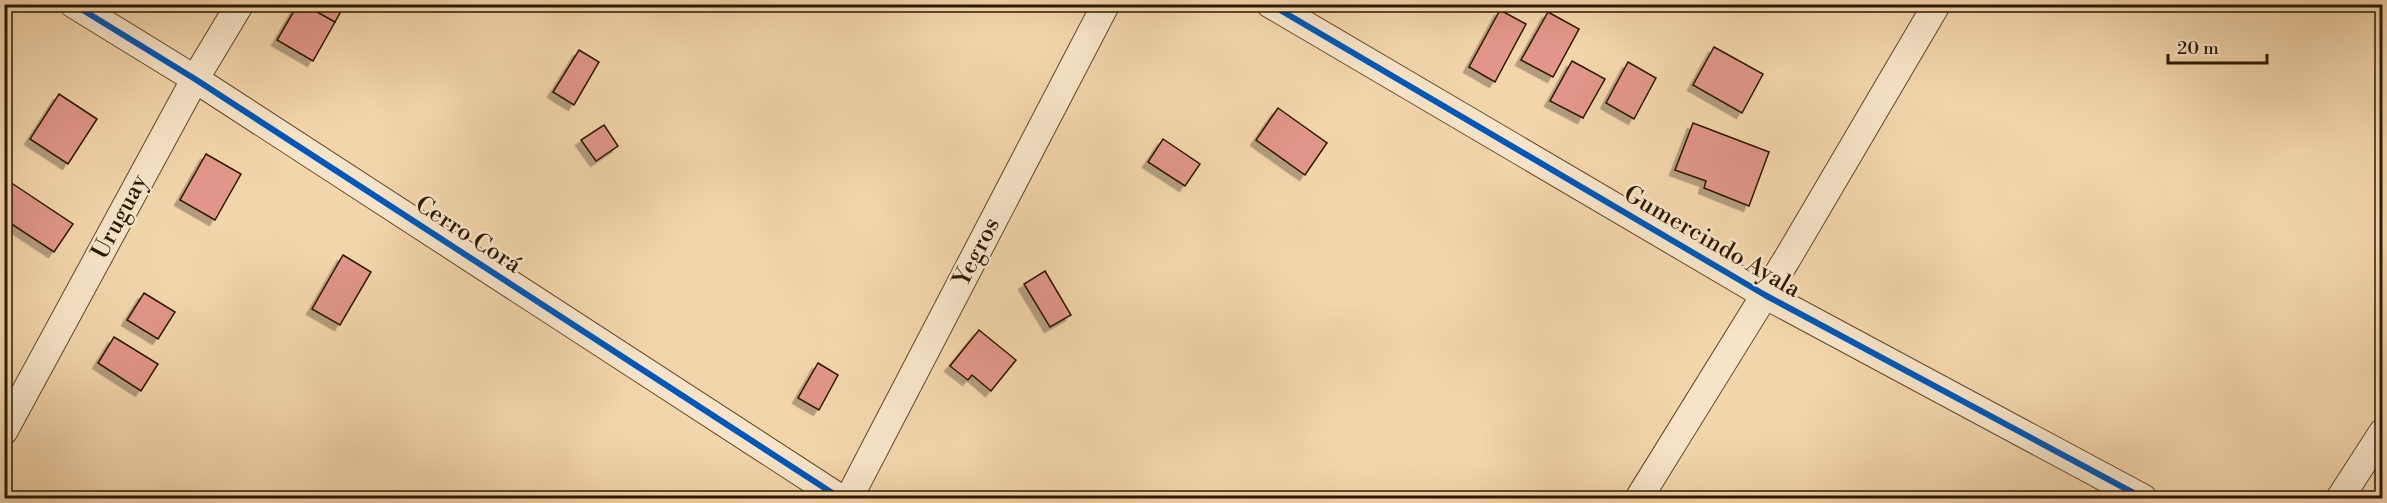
<svg xmlns="http://www.w3.org/2000/svg" width="2387" height="503" font-family="'Libre Bodoni',serif">
  <style>
    .building { fill: #e19689; stroke: #2c1902; stroke-width: 1.5; filter: url(#shadow) }
    .lines { fill: none; stroke-linecap: round; stroke-linejoin: round }
    .minor-casing { stroke: #5e482c; stroke-width: 29 }
    .minor { stroke: #f7e4c8; stroke-width: 27 }
    .cycleway-casing { stroke: #f7e4c8; stroke-width: 10 }
    .cycleway { stroke: #0057b8; stroke-width: 6 }
    .labels { text-anchor: middle; dominant-baseline: central; stroke-width: 5; stroke-linejoin: round; paint-order: stroke }
    .street-label { font-size: 24px; fill: #2c1902; stroke: #f7e4c8 }
  </style>
  <defs>
    <filter id="shadow"><feDropShadow dx="-5.5" dy="5.5" stdDeviation="0" flood-color="#0004"/></filter>
  </defs>
  <rect width="100%" height="100%" fill="#f3d5ab"/>
  <filter id="stains"><feTurbulence type="fractalNoise" baseFrequency=".00333" numOctaves="4"/><feColorMatrix values="0 0 0 0 .2 0 0 0 0 .09 0 0 0 0 .02 0 0 0 .5 -.17"/></filter>
  <radialGradient id="worn" r=".72"><stop offset=".6" stop-color="#630" stop-opacity="0"/><stop offset="1" stop-color="#630" stop-opacity=".3"/></radialGradient>
  <g class="building">
    <path d="M298 4H304L335 22 313 61 277 40Z"/>
    <path d="M321 4H345L335 22 317 12Z"/>
    <path d="M1500 10 1526 24 1495 82 1469 67Z"/>
    <path d="M1548 12 1579 29 1553 77 1521 60Z"/>
    <path d="M1714 47 1763 74 1742 113 1693 85Z"/>
    <path d="M579 50 599 62 574 105 553 92Z"/>
    <path d="M1572 61 1605 79 1583 118 1550 101Z"/>
    <path d="M1628 62 1656 78 1634 119 1606 103Z"/>
    <path d="M59 94 97 119 68 164 30 139Z"/>
    <path d="M1278 108 1327 143 1305 175 1256 140Z"/>
    <path d="M1693 123 1769 152 1749 206 1704 188 1706 181 1675 170Z"/>
    <path d="M604 125 618 146 596 161 581 140Z"/>
    <path d="M1163 139 1200 164 1185 186 1148 162Z"/>
    <path d="M206 154 241 174 215 220 180 200Z"/>
    <path d="M10 182 73 224 54 252 4 219V190Z"/>
    <path d="M343 255 371 272 340 325 312 309Z"/>
    <path d="M1045 271 1071 315 1050 327 1024 284Z"/>
    <path d="M144 293 175 312 158 339 127 320Z"/>
    <path d="M979 330 1016 360 991 391 972 375 968 380 950 366Z"/>
    <path d="M114 337 158 364 141 391 98 363Z"/>
    <path d="M818 363 838 375 819 410 798 398Z"/>
  </g>
  <g class="lines">
    <g class="minor-casing">
      <g id="minor">
        <path d="M73 4 195 79 840 498"/>
        <path d="M1270 4 1765 295 2143 498"/>
        <path d="M4 431 195 79 240 4"/>
        <path d="M849 498 1106 4"/>
        <path d="M1639 498 1787 259 1937 4"/>
        <path d="M2340 498 2382 433"/>
      </g>
    </g>
    <use href="#minor" class="minor"/>
    <g class="cycleway-casing">
      <g id="cycleway">
        <path d="M73 4 195 79 840 498"/>
        <path d="M1270 4 1765 295 2143 498"/>
      </g>
    </g>
    <use href="#cycleway" class="cycleway"/>
  </g>
  <g class="labels">
    <g class="street-label">
      <text transform="translate(120 217) rotate(-62)">Uruguay</text>
      <text transform="translate(468 235) rotate(33)">Cerro Corá</text>
      <text transform="translate(1712 242) rotate(30)">Gumercindo Ayala</text>
      <text transform="translate(977 252) rotate(-63)">Yegros</text>
    </g>
  </g>
  <rect width="2387" height="503" fill="none" stroke="#f3d5ab" stroke-width="24"/>
  <rect x="6" y="6" width="2375" height="491" fill="none" stroke="#2c1902" stroke-width="3"/>
  <rect x="12" y="12" width="2363" height="479" fill="none" stroke="#2c1902" stroke-width="1.5"/>
  <path d="M2168 54v9h99v-9" fill="none" stroke="#2c1902" stroke-width="3"/>
  <text x="2177" y="54" font-size="18" fill="#2c1902" stroke="#f7e4c8" stroke-width="4.5" paint-order="stroke">20 m</text>
  <rect width="100%" height="100%" filter="url(#stains)"/>
  <rect width="100%" height="100%" fill="url(#worn)"/>
</svg>
